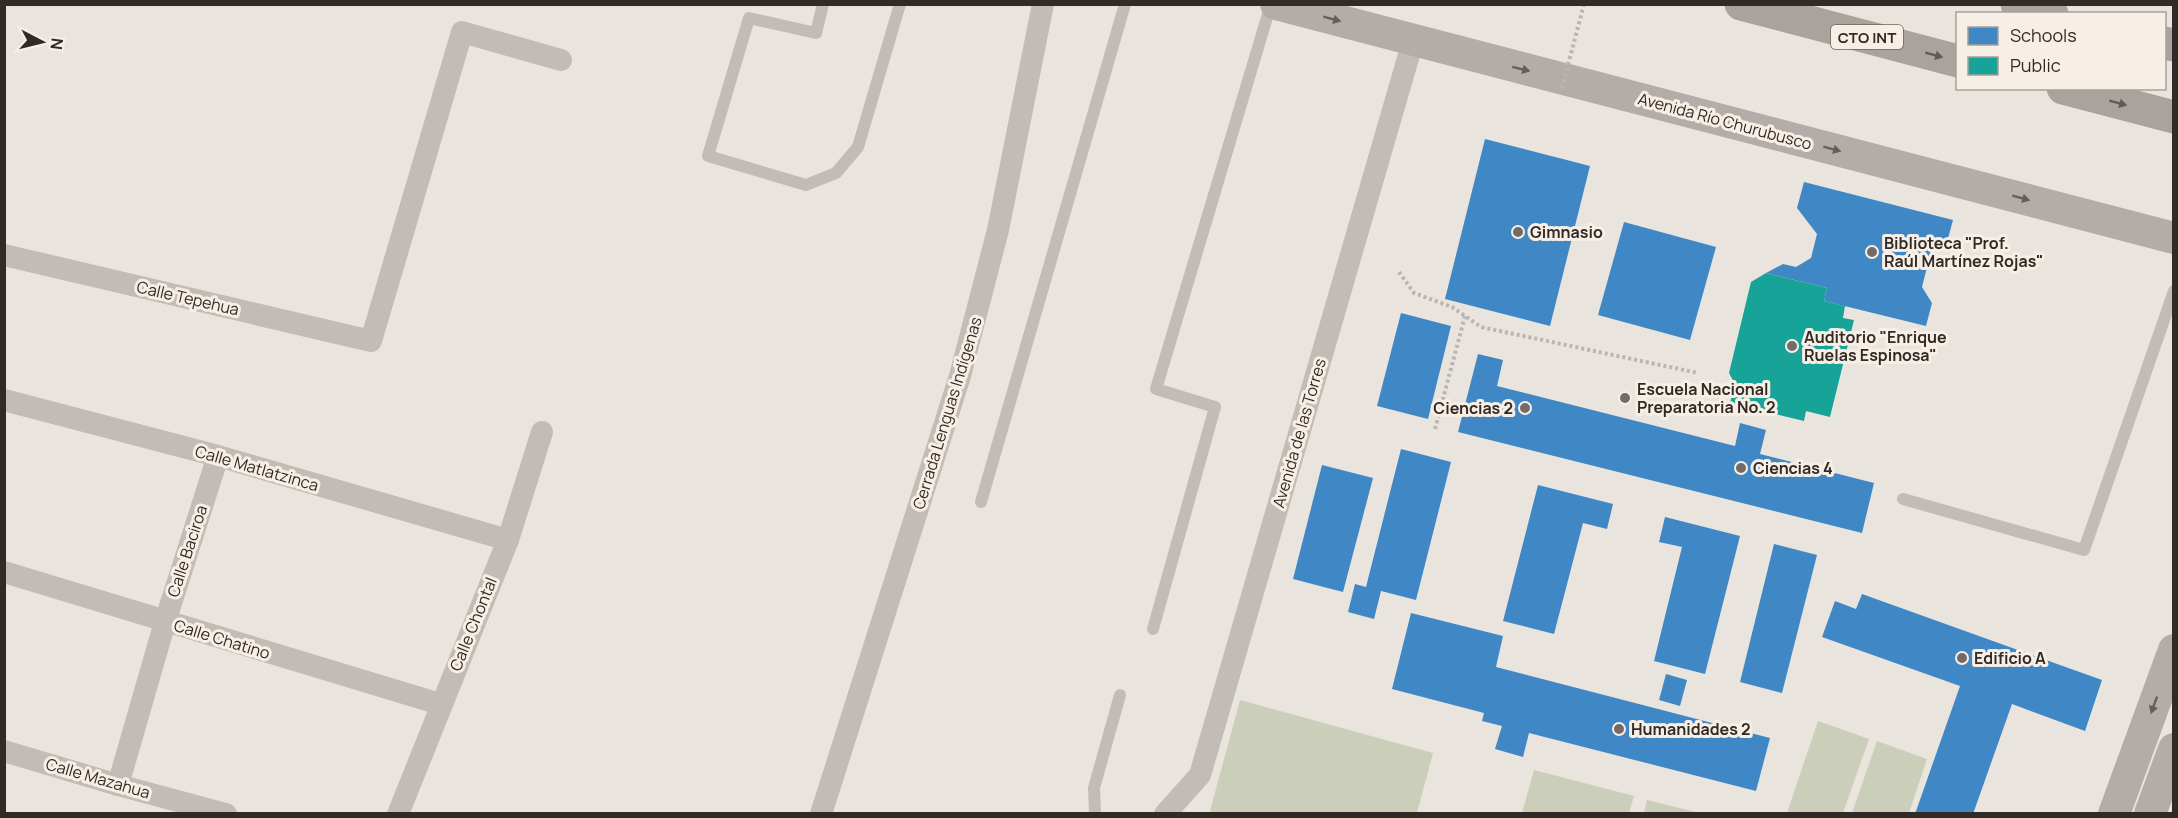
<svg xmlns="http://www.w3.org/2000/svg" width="2178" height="818" font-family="Manrope,sans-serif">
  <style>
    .green { fill: #cbceb9 }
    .schools { fill: #3f88c5 }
    .public { fill: #17a398 }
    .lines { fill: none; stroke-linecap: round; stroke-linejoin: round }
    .path { stroke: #bbb5b0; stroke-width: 4; stroke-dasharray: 3 3; stroke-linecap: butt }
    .service { stroke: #c2bcb7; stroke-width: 12 }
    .minor { stroke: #c2bcb7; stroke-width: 22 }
    .secondary { stroke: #b3aca8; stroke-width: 32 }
    .motorway { stroke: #a8a39d; stroke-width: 33 }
    .path-bridge { stroke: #bbb5b0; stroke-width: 4; stroke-dasharray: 3 3; stroke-linecap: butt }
    .oneway { fill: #665e5a }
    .oneway2 { fill: #615a56 }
    .poi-dot { fill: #726b66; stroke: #f7eee5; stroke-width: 2 }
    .labels { text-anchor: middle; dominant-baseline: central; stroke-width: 6; stroke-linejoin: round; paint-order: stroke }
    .shield { fill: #f7eee5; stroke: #6d655f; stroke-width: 1.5 }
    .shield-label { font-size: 15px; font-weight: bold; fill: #322a26 }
    .street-label { font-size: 16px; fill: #322a26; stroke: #f7eee5 }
    .poi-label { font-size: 16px; font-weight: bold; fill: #322a26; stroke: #f7eee5; text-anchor: start }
  </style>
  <rect width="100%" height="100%" fill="#eae4de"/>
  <g class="green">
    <path d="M1240 700 1433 753 1417 813 1217 814 1210 811Z"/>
    <path d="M1818 721 1869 739 1843 813H1787Z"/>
    <path d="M1877 741 1927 759 1909 813H1852Z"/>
    <path d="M1534 770 1634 796 1629 813H1522Z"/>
    <path d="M1647 800 1700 813H1644Z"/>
  </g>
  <g class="schools">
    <path d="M1485 139 1590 166 1550 326 1445 299Z"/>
    <path d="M1804 182 1953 220 1946 246 1933 243 1922 287 1932 303 1926 326 1824 301 1827 288 1766 273 1783 264 1796 267 1811 258 1817 234 1797 208Z"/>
    <path d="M1624 222 1716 247 1690 340 1598 315Z"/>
    <path d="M1401 313 1451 326 1428 419 1377 406Z"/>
    <path d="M1478 354 1503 360 1497 386 1735 446 1740 423 1766 430 1760 454 1874 483 1862 533 1458 432Z"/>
    <path d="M1401 449 1451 462 1416 600 1381 591 1374 619 1348 612 1355 584 1366 587Z"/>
    <path d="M1322 465 1373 478 1343 592 1293 579Z"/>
    <path d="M1538 485 1613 504 1607 529 1583 523 1554 634 1503 621Z"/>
    <path d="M1665 517 1740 536 1705 674 1654 661 1682 547 1659 542Z"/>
    <path d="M1774 544 1817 555 1782 693 1740 682Z"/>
    <path d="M1862 594 2102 680 2085 731 2012 704 1973 814H1915L1960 686 1822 637 1835 601 1856 609Z"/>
    <path d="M1411 613 1503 636 1496 667 1770 738 1756 791 1529 733 1523 757 1495 749 1502 726 1482 721 1484 713 1392 689Z"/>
    <path d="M1666 674 1687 680 1680 706 1659 700Z"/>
  </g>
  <path class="public" d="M1766 273 1827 288 1824 301 1845 306 1843 318 1854 320 1830 417 1806 411 1804 421 1730 403 1735 384 1729 373 1751 282Z"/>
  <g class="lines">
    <g class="path">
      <path d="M1399 272 1414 293 1452 307 1481 327 1698 373"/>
      <path d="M1435 429 1465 316"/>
    </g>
    <g class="service">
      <path d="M823 4 816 33 749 18 708 156 806 185 836 173 858 147 900 4"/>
      <path d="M1903 499 2084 550 2174 291"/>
      <path d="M981 502 1125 4"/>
      <path d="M1153 629 1215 407 1156 389 1271 4"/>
      <path d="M1095 814 1094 788 1120 695"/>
    </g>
    <g class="minor">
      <path d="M4 255 371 341 462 32 561 60"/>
      <path d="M4 400 218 456 508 540"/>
      <path d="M4 572 440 704"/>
      <path d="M4 751 118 785 226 814"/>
      <path d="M118 785 165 622 218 456"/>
      <path d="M398 814 508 540 542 432"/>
      <path d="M821 814 960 376 998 230 1043 4"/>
      <path d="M1165 814 1200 775 1413 41"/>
    </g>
    <g class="secondary">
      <path d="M1276 4 2174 238"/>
      <path d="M2114 814 2174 650"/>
      <path d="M2150 814 2174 749"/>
    </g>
    <g class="motorway">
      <path d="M1741 4 1958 61"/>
      <path d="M2017 4 2052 14"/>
      <path d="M2164 43 2174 45"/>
      <path d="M2063 88 2174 117"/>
    </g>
    <path class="path-bridge" d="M1562 88 1584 4"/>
  </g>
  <defs><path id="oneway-solid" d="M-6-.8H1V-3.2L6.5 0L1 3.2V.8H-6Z" transform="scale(1.5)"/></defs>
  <g class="oneway">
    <use href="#oneway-solid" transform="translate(1332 19) rotate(15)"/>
    <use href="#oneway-solid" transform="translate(1521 69) rotate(14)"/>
    <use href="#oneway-solid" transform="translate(1832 149) rotate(15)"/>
    <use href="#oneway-solid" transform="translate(2021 198) rotate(15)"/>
    <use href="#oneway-solid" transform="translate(2154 705) rotate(110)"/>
  </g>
  <g class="oneway2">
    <use href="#oneway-solid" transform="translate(1934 55) rotate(15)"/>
    <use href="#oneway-solid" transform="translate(2118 103) rotate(15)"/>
  </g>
  <g class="poi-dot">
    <circle cx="1518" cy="232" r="6"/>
    <circle cx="1872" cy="252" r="6"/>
    <circle cx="1792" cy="346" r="6"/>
    <circle cx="1625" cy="398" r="6"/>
    <circle cx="1525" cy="408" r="6"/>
    <circle cx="1741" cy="468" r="6"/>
    <circle cx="1962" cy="658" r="6"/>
    <circle cx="1619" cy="729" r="6"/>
  </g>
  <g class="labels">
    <rect class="shield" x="1831" y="25" width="72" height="24" rx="4.5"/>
    <g class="shield-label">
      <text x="1867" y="37">CTO INT</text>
    </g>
    <g class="street-label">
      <text transform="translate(1725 121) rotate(15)">Avenida Río Churubusco</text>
      <text transform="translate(188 298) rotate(13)">Calle Tepehua</text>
      <text transform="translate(947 413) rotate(-73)">Cerrada Lenguas Indígenas</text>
      <text transform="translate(1299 433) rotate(-74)">Avenida de las Torres</text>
      <text transform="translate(257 468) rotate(16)">Calle Matlatzinca</text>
      <text transform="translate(187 551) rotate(-72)">Calle Baciroa</text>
      <text transform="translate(473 624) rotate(-68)">Calle Chontal</text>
      <text transform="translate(222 639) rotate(17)">Calle Chatino</text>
      <text transform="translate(98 778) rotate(16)">Calle Mazahua</text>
    </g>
    <g class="poi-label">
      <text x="1530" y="232">Gimnasio</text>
      <text x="1884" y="243">Biblioteca "Prof.<tspan x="1884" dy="18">Raúl Martínez Rojas"</tspan></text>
      <text x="1804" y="337">Auditorio "Enrique<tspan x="1804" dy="18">Ruelas Espinosa"</tspan></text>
      <text x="1637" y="389">Escuela Nacional<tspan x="1637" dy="18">Preparatoria No. 2</tspan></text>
      <text x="1513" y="408" text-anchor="end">Ciencias 2</text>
      <text x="1753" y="468">Ciencias 4</text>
      <text x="1974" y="658">Edificio A</text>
      <text x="1631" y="729">Humanidades 2</text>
    </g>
  </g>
  <rect width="2178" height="818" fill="none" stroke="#322a26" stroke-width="12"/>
  <rect x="1956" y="12" width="210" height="78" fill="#f7eee5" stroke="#a8a099" stroke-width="1.5"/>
  <rect x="1968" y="27" width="30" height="18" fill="#3f88c5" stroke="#a8a099" stroke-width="1.5"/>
  <text x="2010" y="42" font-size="18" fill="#322a26">Schools</text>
  <rect x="1968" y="57" width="30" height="18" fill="#17a398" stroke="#a8a099" stroke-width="1.5"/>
  <text x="2010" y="72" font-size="18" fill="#322a26">Public</text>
  <g transform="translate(42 42) rotate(97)" stroke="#f7eee5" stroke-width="4.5" paint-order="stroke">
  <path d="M0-4.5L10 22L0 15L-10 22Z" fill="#322a26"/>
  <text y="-9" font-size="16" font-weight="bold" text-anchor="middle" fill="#322a26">N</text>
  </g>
</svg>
